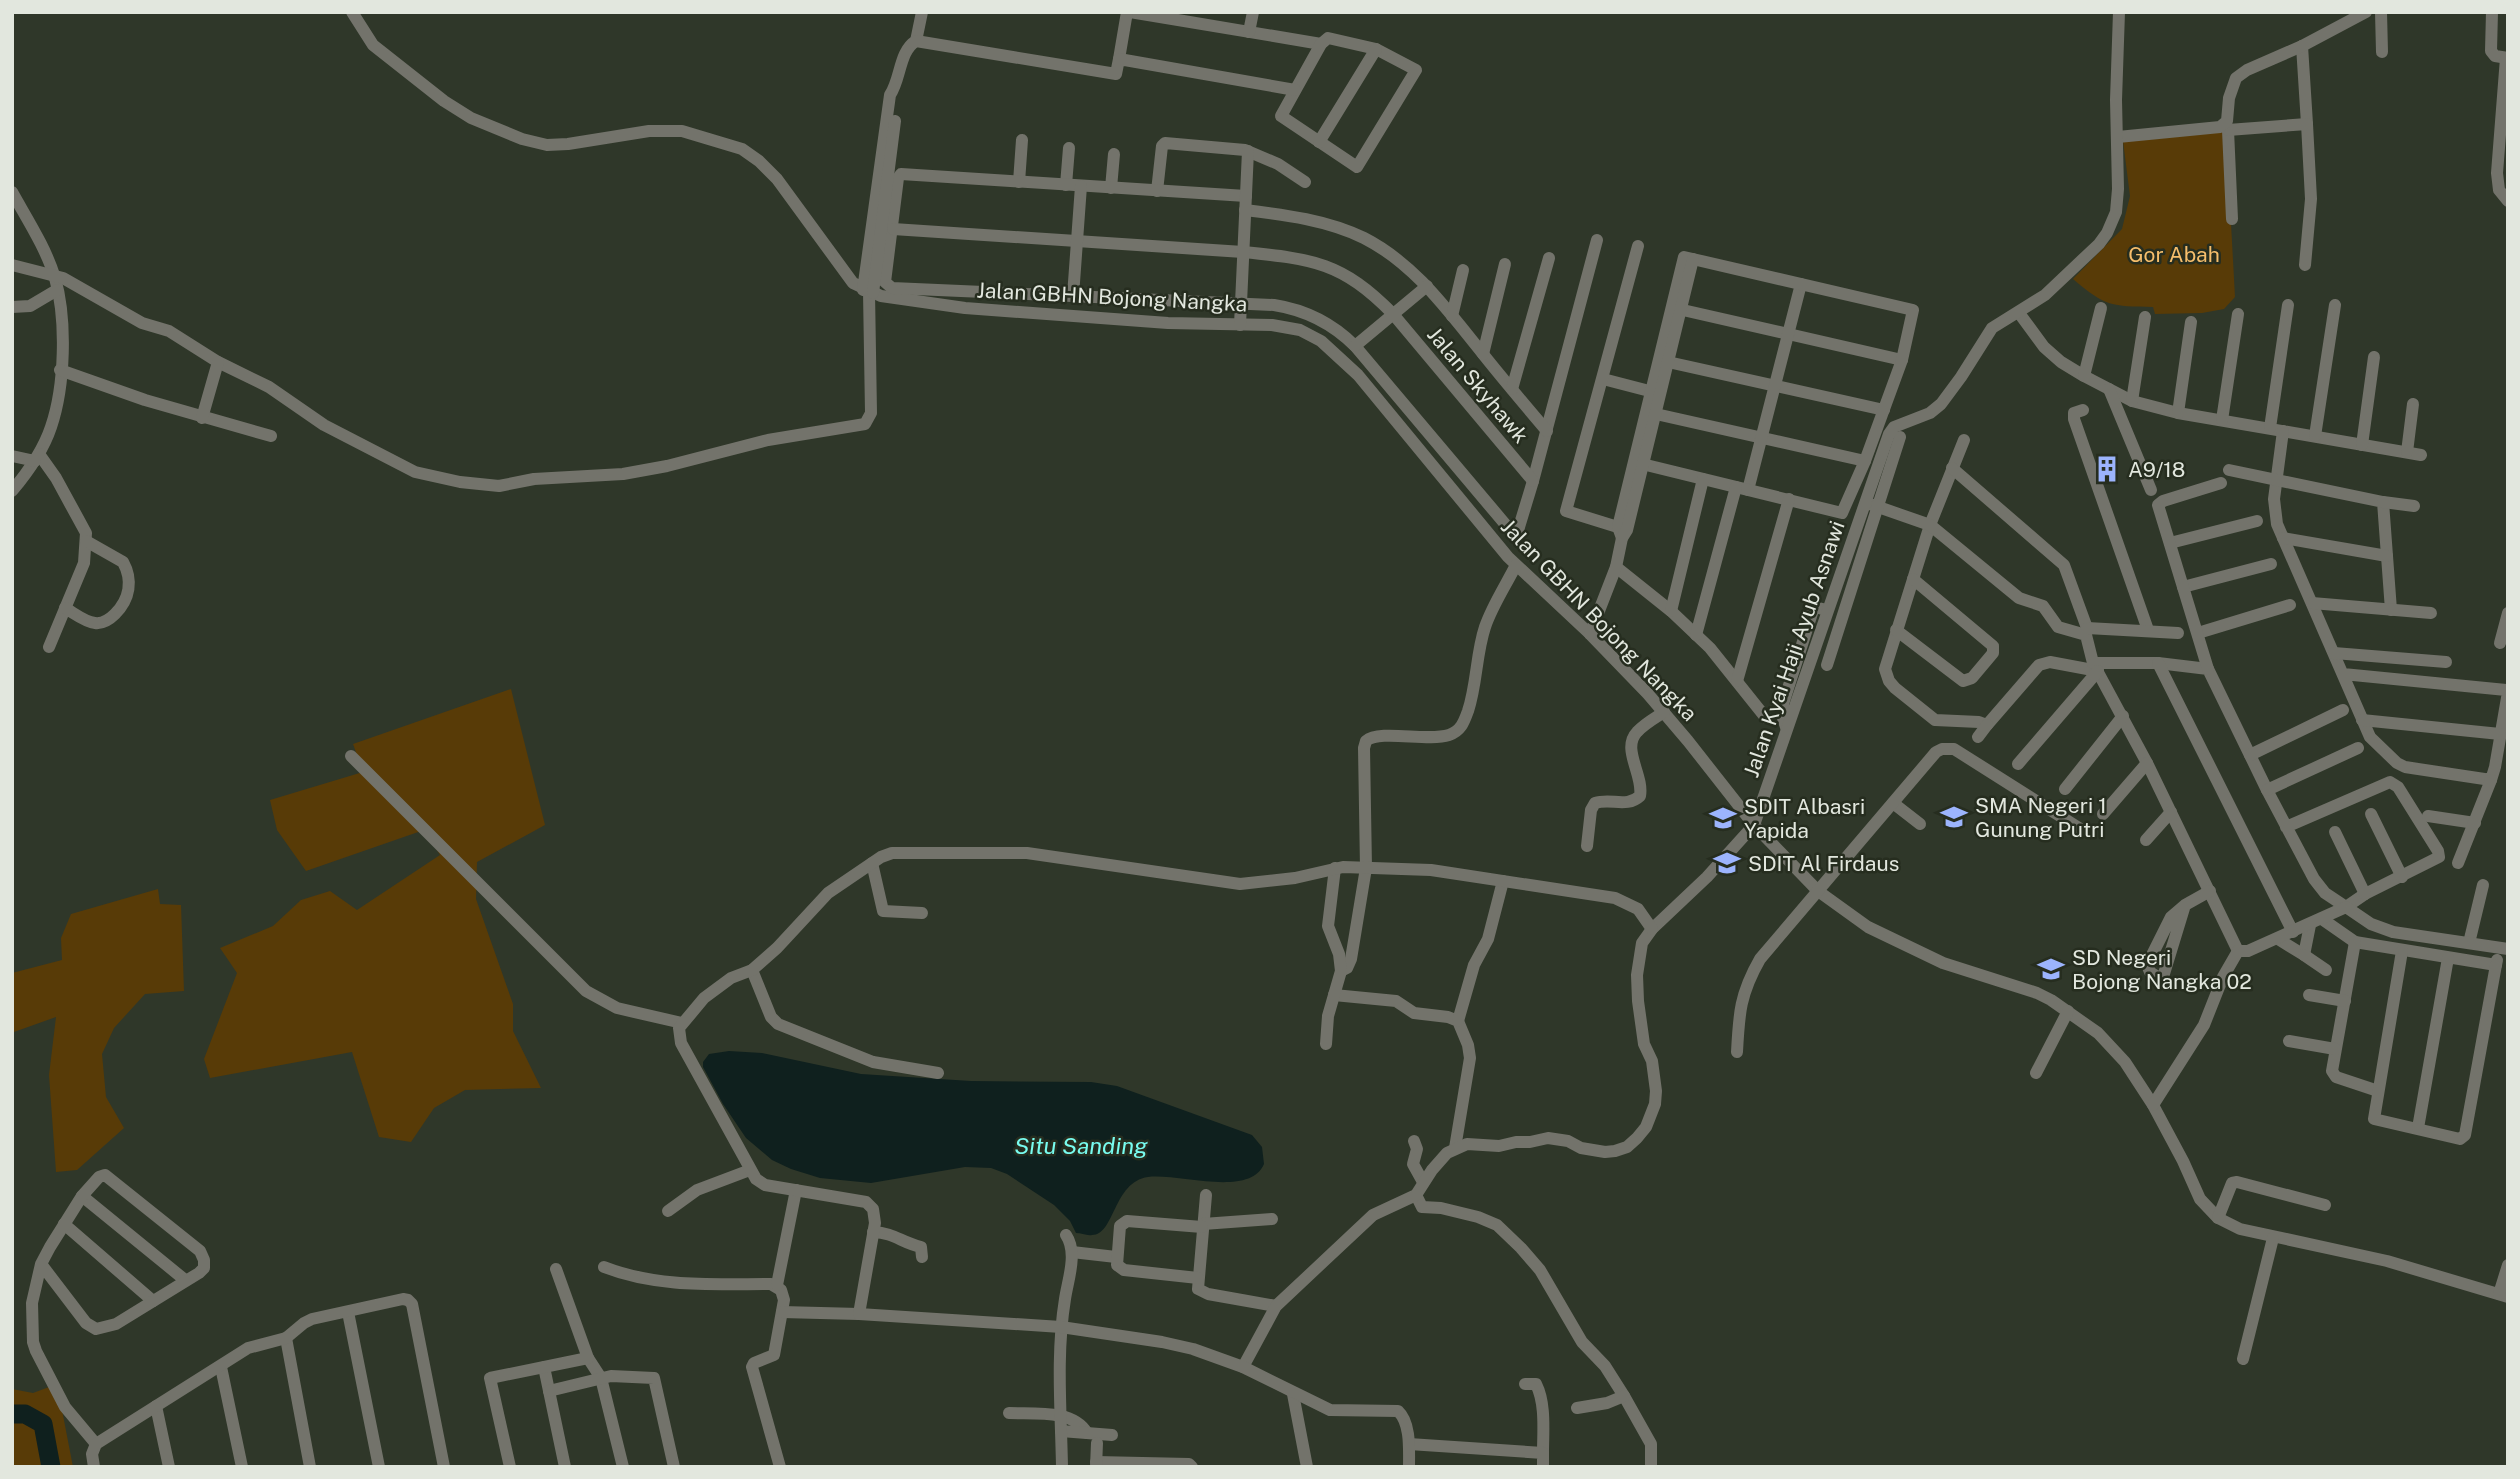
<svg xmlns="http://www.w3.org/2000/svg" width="2520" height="1479" font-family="'Public Sans',sans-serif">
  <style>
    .green { fill: #583b07 }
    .water { fill: #0f201e }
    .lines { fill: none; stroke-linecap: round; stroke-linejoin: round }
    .river { stroke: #0f201e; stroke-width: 19 }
    .minor { stroke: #73736b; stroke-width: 12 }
    .labels { text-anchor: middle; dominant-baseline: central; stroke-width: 5; stroke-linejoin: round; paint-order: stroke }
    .park-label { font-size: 21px; fill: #f5be6c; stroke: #262d1f }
    .street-label { font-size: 21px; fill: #e2e7de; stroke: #262d1f }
    .poi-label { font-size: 21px; fill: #e2e7de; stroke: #262d1f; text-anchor: start }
    .water-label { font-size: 23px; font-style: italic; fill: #78fcef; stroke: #262d1f }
  </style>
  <rect width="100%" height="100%" fill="#2f3729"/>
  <g class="green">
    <path d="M2226 131 2235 297 2224 309 2202 313 2155 314 2153 307C2111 306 2106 307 2073 279L2122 229 2130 196 2123 141Z"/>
    <path d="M511 689 545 825 477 862 476 899 513 1004V1031L541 1088 465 1090 434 1108 411 1142 379 1137 352 1052 210 1078 204 1059 237 973 220 948 273 926 301 900 330 891 357 910 440 855 424 830 306 871 277 830 270 800 363 772 353 744Z"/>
    <path d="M158 889 160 904 181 905 184 991 145 994 114 1028 102 1054 106 1097 124 1128 77 1170 56 1172 49 1075 56 1017 14 1032 12 973 62 960 61 938 71 914Z"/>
    <path d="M57 1384 73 1467H12V1389L33 1393Z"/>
  </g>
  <path class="water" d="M729 1051 762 1053 861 1074 971 1081 1091 1082 1117 1086 1252 1135 1262 1147 1264 1164C1250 1198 1178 1173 1148 1177 1113 1182 1115 1235 1092 1235 1087 1236 1081 1233 1076 1233L1070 1221 1054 1205 1007 1174 991 1168 965 1167 871 1183 820 1178 791 1169 772 1160 746 1138 723 1104 703 1067V1062L709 1054Z"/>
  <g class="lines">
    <path class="river" d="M12 1414H25L43 1424 51 1467"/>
    <g class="minor">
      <path d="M352 12 373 45 444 101 471 118 522 139 547 145 568 144 649 131H682L742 149 759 161 777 179 853 283 881 296 965 308 1168 323 1272 325 1300 330 1321 341 1358 375 1508 557 1590 634 1648 694 1688 741 1754 825 1818 891 1868 927 1943 963 2037 993 2051 1000 2098 1033 2125 1062 2153 1105 2183 1161 2200 1199 2218 1218 2240 1229 2387 1261 2508 1297"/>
      <path d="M1130 12 1321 44"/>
      <path d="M2381 12 2382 52"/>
      <path d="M2492 12 2491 51 2495 56 2508 58"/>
      <path d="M1249 32 1253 12"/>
      <path d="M1328 38 1376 49 1416 70 1357 167 1281 116 1321 44Z"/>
      <path d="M916 41 922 12"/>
      <path d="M2302 46 2307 124"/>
      <path d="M2506 58 2497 173 2499 190 2508 201"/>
      <path d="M1119 59 1127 12"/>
      <path d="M2225 124 2228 130 2232 219"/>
      <path d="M2228 130 2307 124 2311 199 2305 265"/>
      <path d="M2118 137 2220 127 2227 121 2229 98 2236 78 2247 70 2302 46 2366 12"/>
      <path d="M1319 142 1376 49"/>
      <path d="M1019 182 1022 140"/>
      <path d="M1066 185 1069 148"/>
      <path d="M1111 188 1114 154"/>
      <path d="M1157 191 1162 146 1165 143 1245 150 1278 164 1305 182"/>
      <path d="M12 192C27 219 46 248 55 278 67 320 65 386 51 427 43 451 28 472 12 491"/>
      <path d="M1246 196 901 174 898 178 885 282 892 288 1274 305C1306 310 1332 323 1355 346L1516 537 1533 481 1597 240"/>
      <path d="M1245 210C1286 215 1327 220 1364 238 1413 263 1445 307 1479 349 1501 377 1524 404 1547 431"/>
      <path d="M893 229 1243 252C1313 259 1342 262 1393 314L1533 481"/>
      <path d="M12 265 63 278 142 323 169 331 218 362 269 387 324 425 415 472 460 482 499 486 534 479 623 474 667 466 768 440 865 424 871 413 869 292"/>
      <path d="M863 290 890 95C901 79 899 51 916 41L1116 74 1119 59 1295 90"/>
      <path d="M873 293 895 121"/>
      <path d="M1073 296 1081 186"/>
      <path d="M12 307 30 306 57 290"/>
      <path d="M1674 308 1902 360"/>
      <path d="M2019 313 2044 347 2061 362 2084 376 2132 401 2178 413 2421 455"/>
      <path d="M1452 316 1463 270"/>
      <path d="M1240 325 1248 151"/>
      <path d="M1355 346 1427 286"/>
      <path d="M1483 354 1505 264"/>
      <path d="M1668 362 1884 410"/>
      <path d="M60 370 145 400 271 436"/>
      <path d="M2084 376 2101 308"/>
      <path d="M1603 379 1657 393"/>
      <path d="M1512 389 1549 258"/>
      <path d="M2109 389 2151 490"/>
      <path d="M2132 401 2145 317"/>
      <path d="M2083 410 2074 413V419L2148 630"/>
      <path d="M1647 412 1865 461"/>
      <path d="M2178 413 2191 322"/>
      <path d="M202 418 218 362"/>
      <path d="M2222 420 2238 314"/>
      <path d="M2270 428 2288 305"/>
      <path d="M2283 431 2274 499 2277 524 2370 737 2397 763 2405 767 2491 780 2495 767 2508 692 2506 690 2343 674"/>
      <path d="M2315 436 2335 305"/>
      <path d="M1964 440 1930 525 1885 669 1889 681 1895 688 1935 720 1979 722 1987 725 2039 665 2050 662 2098 671"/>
      <path d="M2362 445 2374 357"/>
      <path d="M2407 452 2413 404"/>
      <path d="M39 454 56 478 86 533 84 563 49 647"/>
      <path d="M12 456 35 461"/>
      <path d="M1952 468 2064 565 2087 628 2086 635"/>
      <path d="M2229 470 2383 502 2391 610"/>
      <path d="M1748 490 1801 284"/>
      <path d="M2383 502 2414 506"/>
      <path d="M1867 503 1930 525 2019 598 2043 606 2058 627 2086 635 2093 663 2147 763 2238 951"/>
      <path d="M1624 529 1566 511 1638 246"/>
      <path d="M1622 538 1618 527 1684 257 1913 310 1902 360 1865 461 1842 513 1634 462"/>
      <path d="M2283 538 2387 556"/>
      <path d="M2170 543 2257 521"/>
      <path d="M1616 567 1671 611 1710 648 1766 718"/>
      <path d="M2183 587 2271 564"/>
      <path d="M2312 603 2431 613"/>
      <path d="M65 608C74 613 85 622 95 623 103 624 110 619 115 614 130 599 133 580 123 562L86 541"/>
      <path d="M1671 611 1703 479"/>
      <path d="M2087 628 2178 633"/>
      <path d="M1896 630 1963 681 1972 678 1993 653V646L1913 579"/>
      <path d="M2198 633 2290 605"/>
      <path d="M1590 634 1616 567 1622 538 1627 530 1693 259"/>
      <path d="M1696 635 1736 487"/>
      <path d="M2500 643 2508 613"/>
      <path d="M2334 653 2446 662"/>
      <path d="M2093 663H2158L2208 669 2267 790 2314 879 2325 893 2346 907 2365 894 2439 857 2438 851 2398 787 2390 782 2286 827"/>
      <path d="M2158 663 2293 932"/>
      <path d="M1827 665 1900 437"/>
      <path d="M2208 669 2158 505 2163 501 2221 483"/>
      <path d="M1737 681 1789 499"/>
      <path d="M2362 720 2500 734"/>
      <path d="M1786 727 1783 718V704L1814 607 1827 610"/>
      <path d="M1978 737 1987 725"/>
      <path d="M2250 755 2343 710"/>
      <path d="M351 756 586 991 617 1008 682 1023"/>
      <path d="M2018 764 2098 671"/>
      <path d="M2065 789 2123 716"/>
      <path d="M2267 790 2358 748"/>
      <path d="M1893 803 1920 824"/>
      <path d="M2103 814 2147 763"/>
      <path d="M2371 814 2402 877"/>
      <path d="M2428 816 2475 823"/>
      <path d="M2335 832 2365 894"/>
      <path d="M2146 840 2171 812"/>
      <path d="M1587 846 1591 810 1595 803C1611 798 1627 808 1640 796 1644 775 1621 749 1637 732 1644 724 1655 718 1664 712"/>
      <path d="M872 863 883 911 922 913"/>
      <path d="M2458 863 2491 780"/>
      <path d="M2185 905 2163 977 2159 978 2150 972 2147 965 2171 917 2185 905 2210 891"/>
      <path d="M2322 919 2355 942 2496 965 2497 960"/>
      <path d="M2278 939 2304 955 2310 925"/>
      <path d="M2355 942 2332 1071 2336 1077 2378 1091"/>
      <path d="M2469 943 2483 885"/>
      <path d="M2402 951 2374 1119 2460 1139 2465 1135 2496 965"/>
      <path d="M2304 955 2326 970"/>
      <path d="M752 970 771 1017 778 1024 873 1062 938 1073"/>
      <path d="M1341 971 1347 968 1351 959 1366 868 1364 748 1366 741C1380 729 1427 742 1449 735 1461 731 1464 722 1468 711 1477 684 1476 654 1485 627 1492 606 1506 585 1516 565"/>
      <path d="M1334 995 1396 1001 1414 1013 1448 1017 1458 1021 1468 1045 1470 1058 1455 1148"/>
      <path d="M2309 995 2345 1001"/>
      <path d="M1458 1021 1474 965 1488 939 1503 881"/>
      <path d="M2289 1041 2335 1049"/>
      <path d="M1326 1044 1328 1016 1341 971 1339 954 1328 926 1335 868"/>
      <path d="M1737 1052C1739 1013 1740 994 1760 959L1936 752 1942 749H1954L2079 828"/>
      <path d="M2036 1073 2068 1011"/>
      <path d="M2153 1105 2204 1025 2223 977 2238 951H2248L2346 907 2371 924 2393 932 2508 949"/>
      <path d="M2418 1128 2448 958"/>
      <path d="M1414 1141 1417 1149 1413 1164 1423 1182"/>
      <path d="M1206 1195 1198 1289 1208 1294 1276 1306"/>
      <path d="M1416 1195 1422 1207 1441 1208 1478 1217 1497 1225 1521 1248 1540 1270 1582 1342 1605 1366 1624 1396 1651 1444V1467"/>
      <path d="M82 1196 185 1280"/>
      <path d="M668 1211 697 1190 750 1170"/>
      <path d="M2218 1218 2232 1183 2237 1182 2325 1205"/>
      <path d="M64 1224 153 1301"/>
      <path d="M1203 1224 1272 1219"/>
      <path d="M873 1232C895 1233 900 1242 921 1247L922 1257"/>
      <path d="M1072 1252 1116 1257"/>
      <path d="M41 1264 86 1323 96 1329 116 1324 199 1273 204 1268V1260L200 1251 105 1175 99 1177 82 1196 50 1247 41 1264 32 1303 33 1342 36 1351 65 1407 96 1444"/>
      <path d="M604 1267C658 1288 714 1284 771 1284L781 1290 784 1300 774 1355 754 1363 752 1367 780 1467"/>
      <path d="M1198 1278 1124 1270 1117 1265 1120 1226 1127 1221 1202 1227"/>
      <path d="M777 1285 796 1190"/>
      <path d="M2499 1294 2508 1265"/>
      <path d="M348 1312 379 1467"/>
      <path d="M782 1312 859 1314"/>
      <path d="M286 1338 310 1467"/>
      <path d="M588 1358 601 1378 623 1467"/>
      <path d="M2243 1359 2273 1238"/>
      <path d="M221 1367 242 1467"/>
      <path d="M544 1367 565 1467"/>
      <path d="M1243 1367 1276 1306 1373 1215 1416 1195 1432 1170 1447 1153 1467 1144 1499 1146 1516 1142H1530L1548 1138 1568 1141 1581 1148 1605 1152 1615 1151 1627 1147 1637 1138 1646 1127 1655 1104 1656 1091 1652 1061 1644 1044 1638 1001 1637 975 1642 943 1652 929 1707 877 1754 825 1889 434 1894 427 1930 413 1941 404 1961 377 1992 328 2045 295 2099 244 2107 233 2116 212 2118 189 2116 100 2119 12"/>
      <path d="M1525 1384H1536C1546 1404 1543 1431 1543 1453"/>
      <path d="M549 1391 611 1376 654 1378 674 1467"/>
      <path d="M1293 1394 1307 1467"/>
      <path d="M156 1406 169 1467"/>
      <path d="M1577 1408 1607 1403 1624 1396"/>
      <path d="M1009 1413C1034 1414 1073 1409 1087 1433"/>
      <path d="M1061 1431 1112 1435"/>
      <path d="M1409 1444 1543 1453V1467"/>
      <path d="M1096 1462 1189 1464 1192 1467"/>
      <path d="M94 1467 92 1454 96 1444 248 1348 286 1338 304 1323 312 1319 403 1299 408 1300 412 1304 444 1467"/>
      <path d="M510 1467 490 1378 588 1358 556 1269"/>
      <path d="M1062 1467C1061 1411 1056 1354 1065 1299 1068 1279 1078 1253 1066 1235"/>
      <path d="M1096 1467 1097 1443"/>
      <path d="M1409 1467C1409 1450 1411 1423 1398 1411L1330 1410 1243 1367 1193 1349 1162 1342 1061 1327 859 1314 875 1223 873 1209 866 1202 765 1185 756 1179 681 1043 679 1028 704 998 731 978 752 970 777 948 828 893 881 857 892 853H1027L1240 884 1295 878 1343 867 1431 870 1615 898 1638 909 1652 929"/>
    </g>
  </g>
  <defs>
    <g id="building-bare" transform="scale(2.1)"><path d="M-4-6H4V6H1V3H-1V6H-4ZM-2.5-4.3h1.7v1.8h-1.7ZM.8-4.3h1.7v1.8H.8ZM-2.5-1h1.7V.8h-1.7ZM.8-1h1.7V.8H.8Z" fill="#9cb4fd" stroke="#262d1f" stroke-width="2.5" paint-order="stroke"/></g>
    <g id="school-bare" transform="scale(2.1)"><path d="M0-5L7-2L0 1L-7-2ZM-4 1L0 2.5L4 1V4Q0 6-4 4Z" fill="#9cb4fd" stroke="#262d1f" stroke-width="2.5" paint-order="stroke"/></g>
  </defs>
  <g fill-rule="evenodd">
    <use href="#building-bare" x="2107" y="469"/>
    <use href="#school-bare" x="1954" y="817"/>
    <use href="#school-bare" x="1723" y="818"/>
    <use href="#school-bare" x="1727" y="863"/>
    <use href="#school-bare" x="2051" y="969"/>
  </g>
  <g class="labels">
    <g class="park-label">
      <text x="2174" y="254">Gor Abah</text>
    </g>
    <g class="street-label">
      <text transform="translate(1112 297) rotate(3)">Jalan GBHN Bojong Nangka</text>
      <text transform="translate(1478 385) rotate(50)">Jalan Skyhawk</text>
      <text transform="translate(1599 620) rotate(46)">Jalan GBHN Bojong Nangka</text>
      <text transform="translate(1794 649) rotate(-71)">Jalan Kyai Haji Ayub Asnawi</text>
    </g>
    <g class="poi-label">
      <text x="2128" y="469">A9/18</text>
      <text x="1975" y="805">SMA Negeri 1<tspan x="1975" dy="24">Gunung Putri</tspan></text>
      <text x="1744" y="806">SDIT Albasri<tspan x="1744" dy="24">Yapida</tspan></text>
      <text x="1748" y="863">SDIT Al Firdaus</text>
      <text x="2072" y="957">SD Negeri<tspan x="2072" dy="24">Bojong Nangka 02</tspan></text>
    </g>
    <g class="water-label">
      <text x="1081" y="1145">Situ Sanding</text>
    </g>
  </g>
  <rect width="2520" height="1479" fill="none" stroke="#e2e7de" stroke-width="28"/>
</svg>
